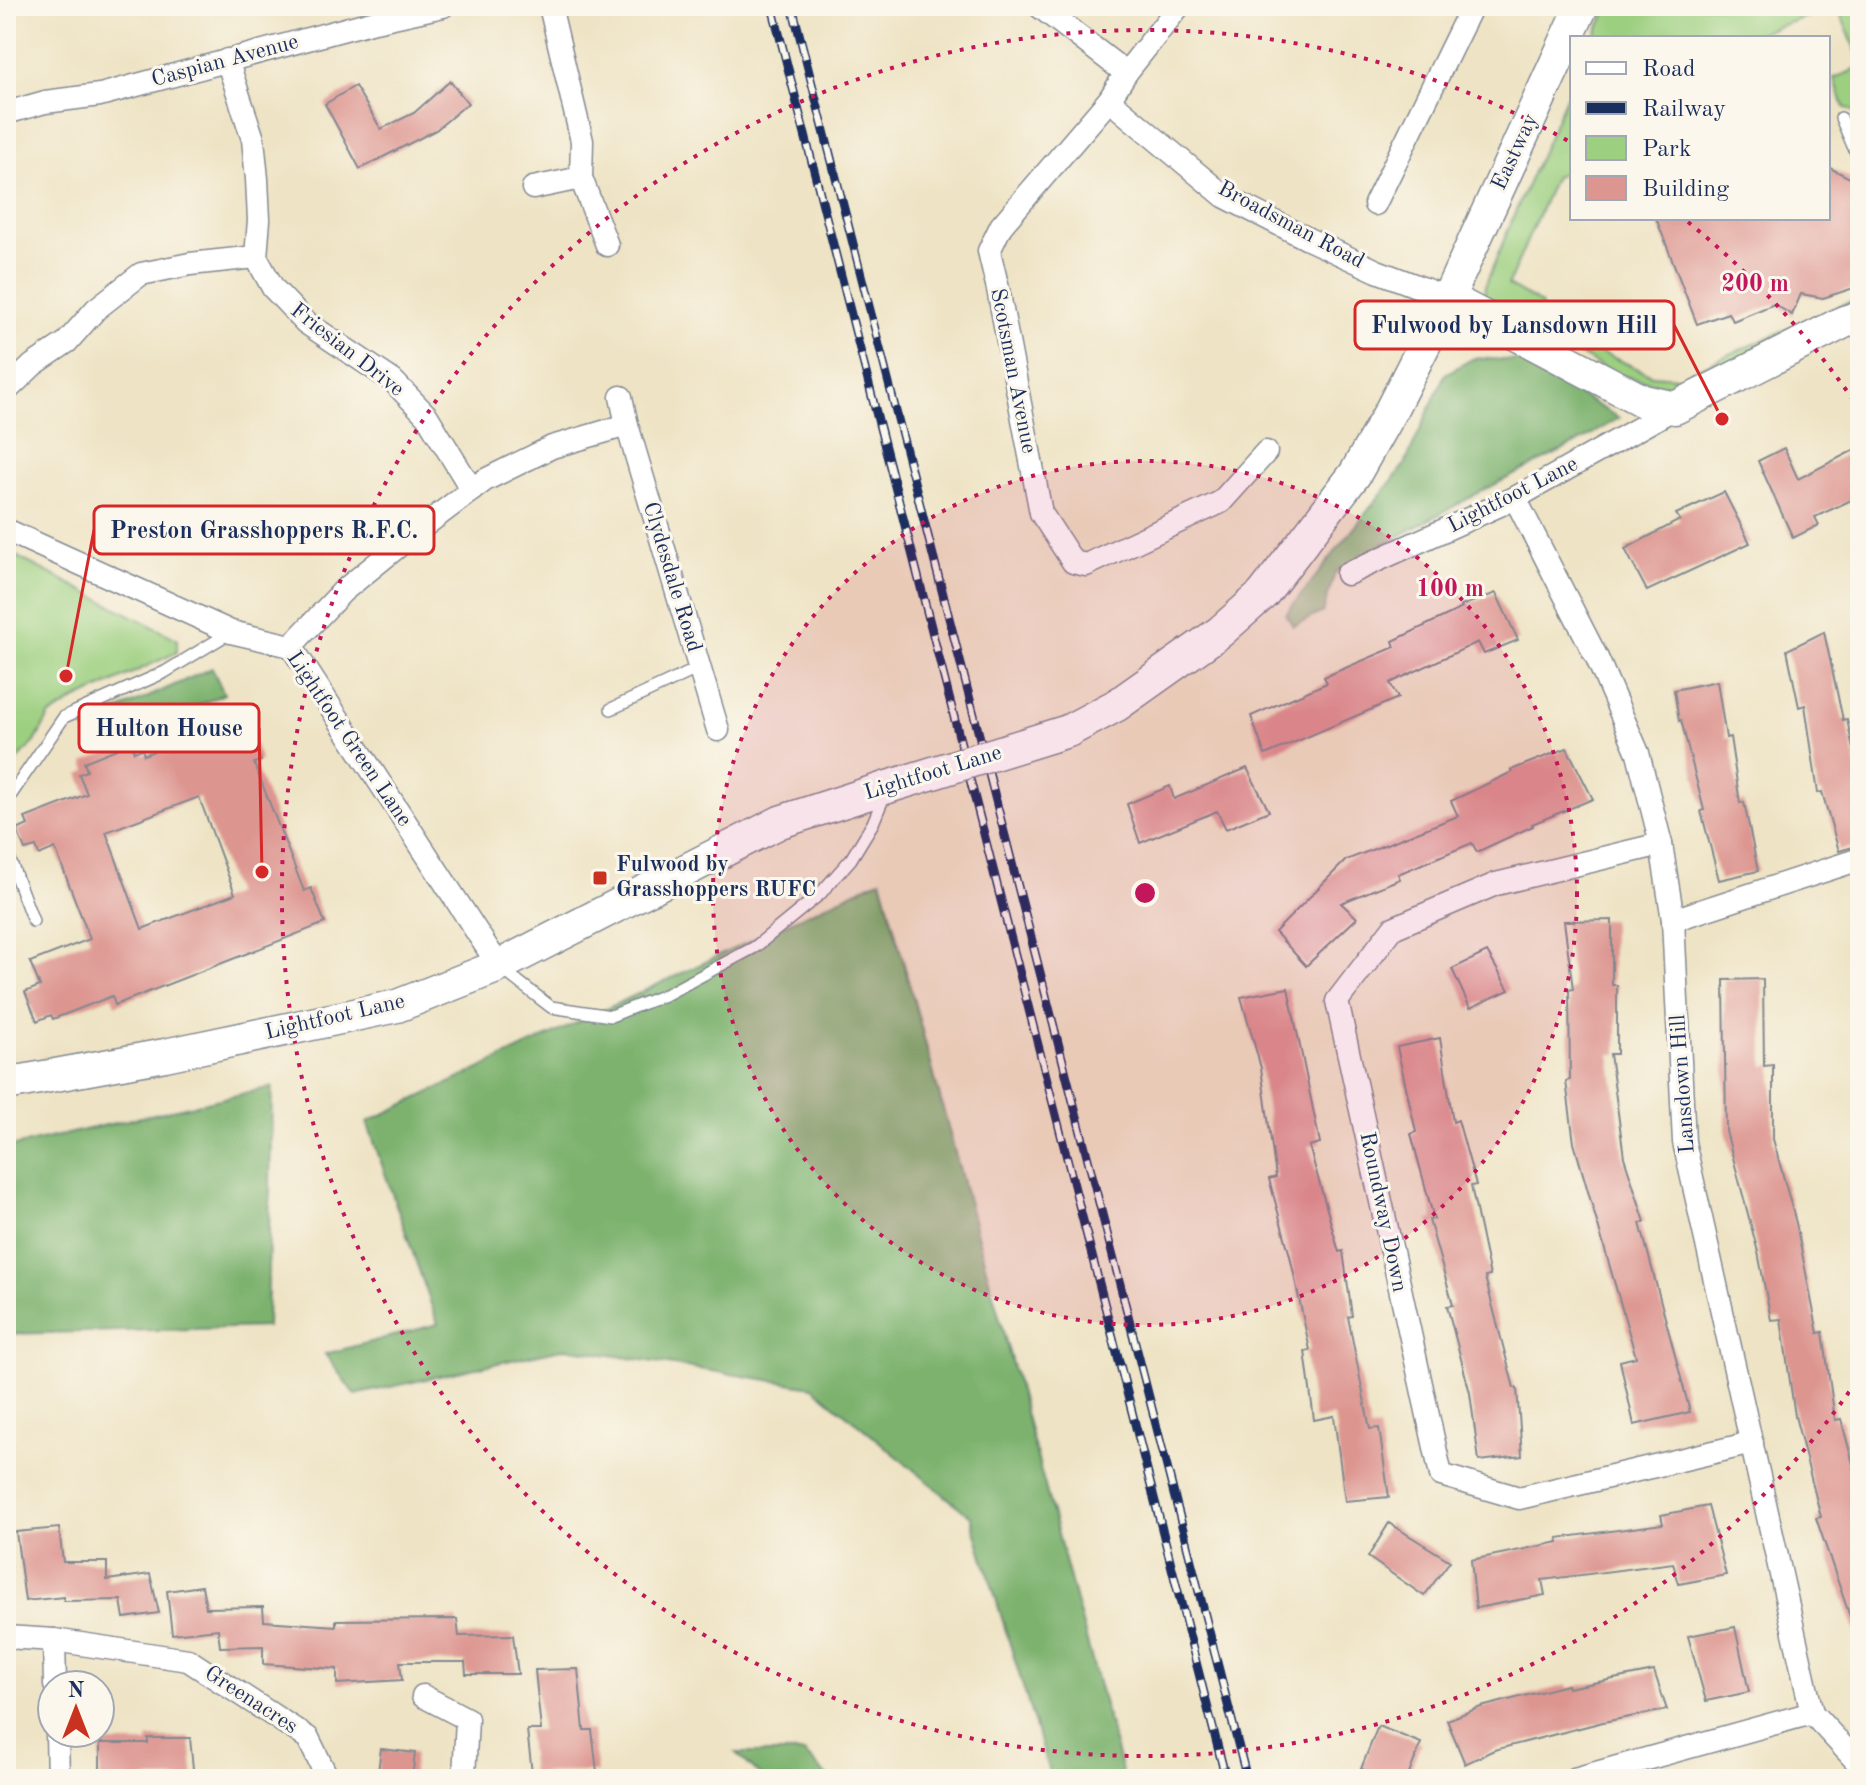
<svg xmlns="http://www.w3.org/2000/svg" width="1866" height="1785" font-family="'Old Standard TT',serif">
  <style>
    .green { fill: #9ccf7f; stroke: #5c7f6e; stroke-width: 2 }
    .forest { fill: #7db26e; stroke: #4c7066; stroke-width: 2 }
    .building { fill: #dd9590; fill-rule: evenodd }
    .lines { fill: none; stroke-linecap: round; stroke-linejoin: round }
    .lane-casing { stroke: #848991; stroke-width: 14 }
    .street-casing { stroke: #848991; stroke-width: 25 }
    .secondary-casing { stroke: #848991; stroke-width: 35 }
    .lane { stroke: #fff; stroke-width: 11 }
    .street { stroke: #fff; stroke-width: 22 }
    .secondary { stroke: #fff; stroke-width: 32 }
    .rail-casing { stroke: #1b2f5e; stroke-width: 9 }
    .rail { stroke: #fbf7ec; stroke-width: 6; stroke-dasharray: 18; stroke-linecap: butt }
    .secondary-bridge-casing { stroke: #848991; stroke-width: 35; stroke-linecap: butt }
    .secondary-bridge { stroke: #fff; stroke-width: 32 }
    .ring { fill: none; stroke: #c2185b; stroke-width: 4; stroke-dasharray: 4 8 }
    .poi-dot { fill: #c8321e; stroke: #fbf7ec; stroke-width: 3 }
    .labels { text-anchor: middle; dominant-baseline: central; stroke-width: 6; stroke-linejoin: round; paint-order: stroke }
    .street-label { font-size: 22px; fill: #1b2f5e; stroke: #fbf7ec }
    .poi-label { font-size: 22px; font-weight: bold; fill: #1b2f5e; stroke: #fbf7ec; text-anchor: start }
    .centre { fill: #c2185b; stroke: #fbf7ec; stroke-width: 4 }
    .ring-label { font-size: 24px; text-anchor: middle; font-weight: bold; fill: #c2185b; stroke: #fbf7ec; stroke-width: 6; stroke-linejoin: round; paint-order: stroke }
    .leader { fill: none; stroke: #d62828; stroke-width: 3 }
    .callout-dot { fill: #d62828; stroke: #fbf7ec; stroke-width: 3 }
    .callout { fill: #fbf7ec; stroke: #d62828; stroke-width: 3 }
    .callout-label { font-size: 24px; text-anchor: middle; font-weight: bold; fill: #1b2f5e }
  </style>
  <rect width="100%" height="100%" fill="#fbf7ec"/>
  <filter id="ink" filterUnits="userSpaceOnUse"><feTurbulence type="fractalNoise" baseFrequency=".0125" numOctaves="2"/><feDisplacementMap in="SourceGraphic" scale="16" xChannelSelector="R" yChannelSelector="G"/><feConvolveMatrix kernelMatrix="1 2 1 2 8 2 1 2 1" color-interpolation-filters="sRGB"/></filter>
  <filter id="wash" filterUnits="userSpaceOnUse"><feTurbulence type="fractalNoise" baseFrequency=".006" numOctaves="4" result="noise"/><feDisplacementMap in="SourceGraphic" scale="32" xChannelSelector="R" yChannelSelector="G"/><feGaussianBlur stdDeviation="1.8" result="paint"/><feColorMatrix in="noise" values="0 0 0 0 0 0 0 0 0 0 0 0 0 0 0 0 0 1.4 0 .05"/><feComposite in="paint" operator="in"/></filter>
  <g filter="url(#wash)">
    <rect width="100%" height="100%" fill="#eee3c4"/>
    <g class="green">
      <path d="M1609 6H1837L1745 38H1594Z"/>
      <path d="M1837 6H1860V60Z"/>
      <path d="M1860 68V114L1844 107 1834 78Z"/>
      <path d="M1572 84V170L1555 176 1508 285 1541 304 1546 328 1652 375 1678 377 1842 305 1860 298V304L1812 323 1677 388 1614 374 1484 299 1485 286 1520 201Z"/>
      <path d="M6 551 177 639V652L75 700 49 716 35 742 6 771Z"/>
    </g>
    <g class="forest">
      <path d="M1474 358 1521 361 1619 418 1575 444 1482 491 1349 563 1335 573 1323 612 1293 626 1286 614 1405 464 1445 374Z"/>
      <path d="M212 668 224 694 95 752 84 726Z"/>
      <path d="M881 879 1124 1779H1050L1051 1778 971 1517 813 1387 566 1348 355 1395 325 1354 438 1324 367 1122Z"/>
      <path d="M272 1087 267 1327 6 1334V1148Z"/>
      <path d="M736 1753H804L830 1779H764Z"/>
    </g>
    <g id="blocks">
      <g class="building">
        <path d="M450 81 468 103 436 130 360 169 325 104 355 86 381 129 414 113Z"/>
        <path d="M1828 167 1860 183V257L1857 264 1860 273V286L1823 298 1801 294 1792 315 1774 304 1733 321 1728 313 1697 324 1656 218H1828Z"/>
        <path d="M1860 447V496L1815 517 1819 525 1793 538 1758 461 1784 448 1798 479Z"/>
        <path d="M1724 492 1750 543 1647 591 1625 549 1680 520 1676 514Z"/>
        <path d="M1496 593 1518 640 1484 654 1478 642 1390 683 1398 698 1265 755 1251 716 1327 683 1324 677 1395 647 1393 641 1462 608 1461 606Z"/>
        <path d="M1824 632 1843 720 1847 719 1860 784V845L1839 851 1822 792 1818 793 1805 705 1799 707 1787 650Z"/>
        <path d="M1717 681 1726 738 1730 737 1740 803 1744 802 1758 871 1719 880 1701 811 1704 810 1681 720 1679 721 1674 690Z"/>
        <path d="M242 711 261 761 254 763 304 891 311 888 325 923 115 1005 112 996 53 1019 51 1015 37 1021 25 992 40 986 30 962 90 939 55 848 39 855 36 847 25 850 17 830 28 825 25 818 87 794 79 774 87 771 84 762 131 743 134 752 142 749 144 755 217 727 215 721ZM199 797 235 894 142 929 106 832Z"/>
        <path d="M1567 748 1593 799 1532 824 1533 826 1477 852 1472 843 1398 874 1400 879 1341 903 1357 918 1306 966 1275 932 1346 860 1458 816 1451 801 1512 772 1511 770Z"/>
        <path d="M1247 768 1269 811 1226 829 1217 811 1140 843 1127 804 1170 786 1174 799Z"/>
        <path d="M1612 920V985H1617V1054H1610L1624 1157 1645 1222 1640 1223 1690 1412 1634 1425 1620 1361 1636 1357 1574 1143 1566 1081 1570 1080 1569 990 1573 989 1564 921Z"/>
        <path d="M1487 952 1509 990 1470 1008 1452 969Z"/>
        <path d="M1763 979 1764 1066 1773 1065V1139L1796 1223 1818 1333 1823 1332 1835 1420 1841 1419 1860 1490V1633L1856 1634 1816 1518 1821 1517 1795 1416 1781 1319 1771 1320 1758 1252 1726 1131 1724 980Z"/>
        <path d="M1288 988 1320 1143 1309 1146 1339 1252 1343 1251 1352 1316 1348 1317 1370 1429 1379 1428 1389 1497 1345 1501 1334 1416 1314 1420 1305 1351 1310 1350 1290 1256 1269 1179 1276 1177 1261 1068 1241 997Z"/>
        <path d="M1440 1038 1453 1122 1458 1120 1476 1185 1471 1186 1490 1276 1485 1277 1514 1388H1517L1522 1456 1479 1461 1470 1393 1447 1306 1453 1305 1429 1220 1434 1219 1411 1134 1416 1132 1397 1047Z"/>
        <path d="M1708 1506 1726 1575 1679 1584 1673 1563 1542 1580 1545 1595 1476 1608 1471 1560 1559 1542 1558 1538 1663 1524 1661 1515Z"/>
        <path d="M1389 1523 1450 1561 1424 1596 1368 1557Z"/>
        <path d="M59 1528 63 1562H107V1580L150 1574 159 1613 124 1618 121 1600 64 1601V1597L25 1601 16 1532Z"/>
        <path d="M202 1586 206 1608 263 1607 264 1621 336 1626V1620L457 1619 459 1636 513 1635 518 1674H466L465 1662H400L402 1680 337 1684V1669L263 1664V1646L220 1647 218 1629 172 1634 167 1591Z"/>
        <path d="M1735 1627 1749 1692 1706 1701 1688 1636Z"/>
        <path d="M578 1669 584 1730H592L597 1772 532 1773 527 1730H541L535 1670Z"/>
        <path d="M1654 1671 1667 1710 1603 1722 1494 1750 1465 1764 1447 1720 1481 1707 1567 1685 1568 1688Z"/>
        <path d="M1378 1726 1421 1743 1407 1779H1387L1361 1769Z"/>
        <path d="M148 1738H190L194 1779H100V1743H148Z"/>
        <path d="M381 1749 415 1753 412 1779H377Z"/>
      </g>
    </g>
  </g>
  <g filter="url(#ink)">
    <use href="#blocks" fill-opacity="0" stroke="#848991" stroke-width="2"/>
    <g class="lines">
      <g class="lane-casing">
        <g id="lane">
          <path d="M1841 118 1860 162"/>
          <path d="M611 709 699 668"/>
          <path d="M6 802 64 717 165 672 231 632"/>
          <path d="M6 850 33 921"/>
          <path d="M502 969 551 1007 611 1016 667 994 755 947 820 894 851 859 873 823 885 794"/>
        </g>
      </g>
      <g class="street-casing">
        <g id="street">
          <path d="M550 6 582 141 581 178 607 245"/>
          <path d="M1039 6 1126 73"/>
          <path d="M1179 6 1126 73 1109 100 1001 226 989 251 998 289 1041 513 1073 562 1086 565 1221 502 1266 452"/>
          <path d="M227 60 253 139 257 179 259 220 256 257 273 288 305 322 393 381 427 416 472 490"/>
          <path d="M1109 100 1224 196 1308 239 1377 271 1448 298"/>
          <path d="M6 113 45 102 100 95 375 21 443 6"/>
          <path d="M533 188 581 178"/>
          <path d="M1375 204 1472 6"/>
          <path d="M6 391 33 365 67 342 96 309 141 274 190 264 256 257"/>
          <path d="M621 397 627 425 718 730"/>
          <path d="M1515 498 1597 658 1638 753 1661 844 1673 920 1684 1142 1812 1713 1860 1765"/>
          <path d="M6 530 231 632 291 646 499 966"/>
          <path d="M1347 574 1515 498 1675 408"/>
          <path d="M291 646 343 591 412 535 485 480 552 447 627 425"/>
          <path d="M1661 844 1496 884 1393 928 1337 1001 1441 1475 1519 1498 1752 1443"/>
          <path d="M1673 920 1860 859"/>
          <path d="M6 1637 54 1640 188 1660 308 1738 328 1779"/>
          <path d="M54 1640 55 1685"/>
          <path d="M423 1696 467 1719 464 1777 462 1779"/>
          <path d="M57 1733 58 1779"/>
          <path d="M1574 1779 1812 1713"/>
        </g>
      </g>
      <g class="secondary-casing">
        <g id="secondary">
          <path d="M1448 298 1643 401 1675 408 1844 322 1860 317"/>
          <path d="M1068 731 1117 705 1220 632 1263 594 1355 474 1391 410 1448 298 1582 6"/>
          <path d="M6 1084 165 1055 397 1006 499 966 780 822 888 787"/>
        </g>
      </g>
      <use href="#lane" class="lane"/>
      <use href="#street" class="street"/>
      <use href="#secondary" class="secondary"/>
      <g class="rail-casing">
        <g id="rail">
          <path d="M772 6 1226 1779"/>
          <path d="M792 6 1247 1779"/>
        </g>
      </g>
      <use href="#rail" class="rail"/>
      <g class="secondary-bridge-casing">
        <path id="secondary-bridge" d="M888 787 1068 731"/>
      </g>
      <use href="#secondary-bridge" class="secondary-bridge"/>
    </g>
  </g>
  <circle cx="1145" cy="893" r="432" fill="#c2185b" fill-opacity=".12"/>
  <g class="ring">
    <circle cx="1145" cy="893" r="432"/>
    <path d="M1856 1382A863 863 0 1 1 1570 142M1688 222A863 863 0 0 1 1856 404"/>
  </g>
  <rect class="poi-dot" x="592" y="870" width="16" height="16" rx="4"/>
  <g class="labels">
    <g class="street-label">
      <text transform="translate(225 61) rotate(-15)">Caspian Avenue</text>
      <text transform="translate(1515 152) rotate(-65)">Eastway</text>
      <text transform="translate(1291 225) rotate(28)">Broadsman Road</text>
      <text transform="translate(347 350) rotate(38)">Friesian Drive</text>
      <text transform="translate(1013 371) rotate(79)">Scotsman Avenue</text>
      <text transform="translate(1513 495) rotate(-27)">Lightfoot Lane</text>
      <text transform="translate(672 577) rotate(73)">Clydesdale Road</text>
      <text transform="translate(349 739) rotate(56)">Lightfoot Green Lane</text>
      <text transform="translate(933 773) rotate(-17)">Lightfoot Lane</text>
      <text transform="translate(335 1017) rotate(-13)">Lightfoot Lane</text>
      <text transform="translate(1683 1084) rotate(-94)">Lansdown Hill</text>
      <text transform="translate(1383 1212) rotate(78)">Roundway Down</text>
      <text transform="translate(251 1700) rotate(33)">Greenacres</text>
    </g>
    <g class="poi-label">
      <text x="616" y="865">Fulwood by<tspan x="616" dy="25">Grasshoppers RUFC</tspan></text>
    </g>
  </g>
  <circle cx="1145" cy="893" r="12" class="centre"/>
  <g class="ring-label">
    <text x="1755" y="291">200 m</text>
    <text x="1450" y="596">100 m</text>
  </g>
  <path class="leader" d="M1722 419L1674 325M66 676L94 530M262 872L259 728"/>
  <g class="callout-dot">
    <circle cx="1722" cy="419" r="8"/>
    <circle cx="66" cy="676" r="8"/>
    <circle cx="262" cy="872" r="8"/>
  </g>
  <g class="callout">
    <rect x="1355" y="301" width="319" height="48" rx="8"/>
    <rect x="94" y="506" width="340" height="48" rx="8"/>
    <rect x="79" y="704" width="180" height="48" rx="8"/>
  </g>
  <g class="callout-label">
    <text x="1514" y="333">Fulwood by Lansdown Hill</text>
    <text x="264" y="538">Preston Grasshoppers R.F.C.</text>
    <text x="169" y="736">Hulton House</text>
  </g>
  <rect width="1866" height="1785" fill="none" stroke="#fbf7ec" stroke-width="32"/>
  <rect x="1570" y="36" width="260" height="184" fill="#fbf7ec" stroke="#a1a7b3" stroke-width="2"/>
  <rect x="1586" y="62" width="40" height="12" fill="#ffffff" stroke="#a1a7b3" stroke-width="2"/>
  <text x="1642" y="76" font-size="24" fill="#1b2f5e">Road</text>
  <rect x="1586" y="102" width="40" height="12" fill="#1b2f5e" stroke="#a1a7b3" stroke-width="2"/>
  <text x="1642" y="116" font-size="24" fill="#1b2f5e">Railway</text>
  <rect x="1586" y="136" width="40" height="24" fill="#9ccf7f" stroke="#a1a7b3" stroke-width="2"/>
  <text x="1642" y="156" font-size="24" fill="#1b2f5e">Park</text>
  <rect x="1586" y="176" width="40" height="24" fill="#dd9590" stroke="#a1a7b3" stroke-width="2"/>
  <text x="1642" y="196" font-size="24" fill="#1b2f5e">Building</text>
  <g transform="translate(76 1709)"><circle r="38" fill="#fbf7ec" stroke="#a1a7b3" stroke-width="2"/>
  <path d="M0-6L14 30L0 20L-14 30Z" fill="#c8321e"/>
  <text y="-12" font-size="22" font-weight="bold" text-anchor="middle" fill="#1b2f5e">N</text>
  </g>
</svg>
